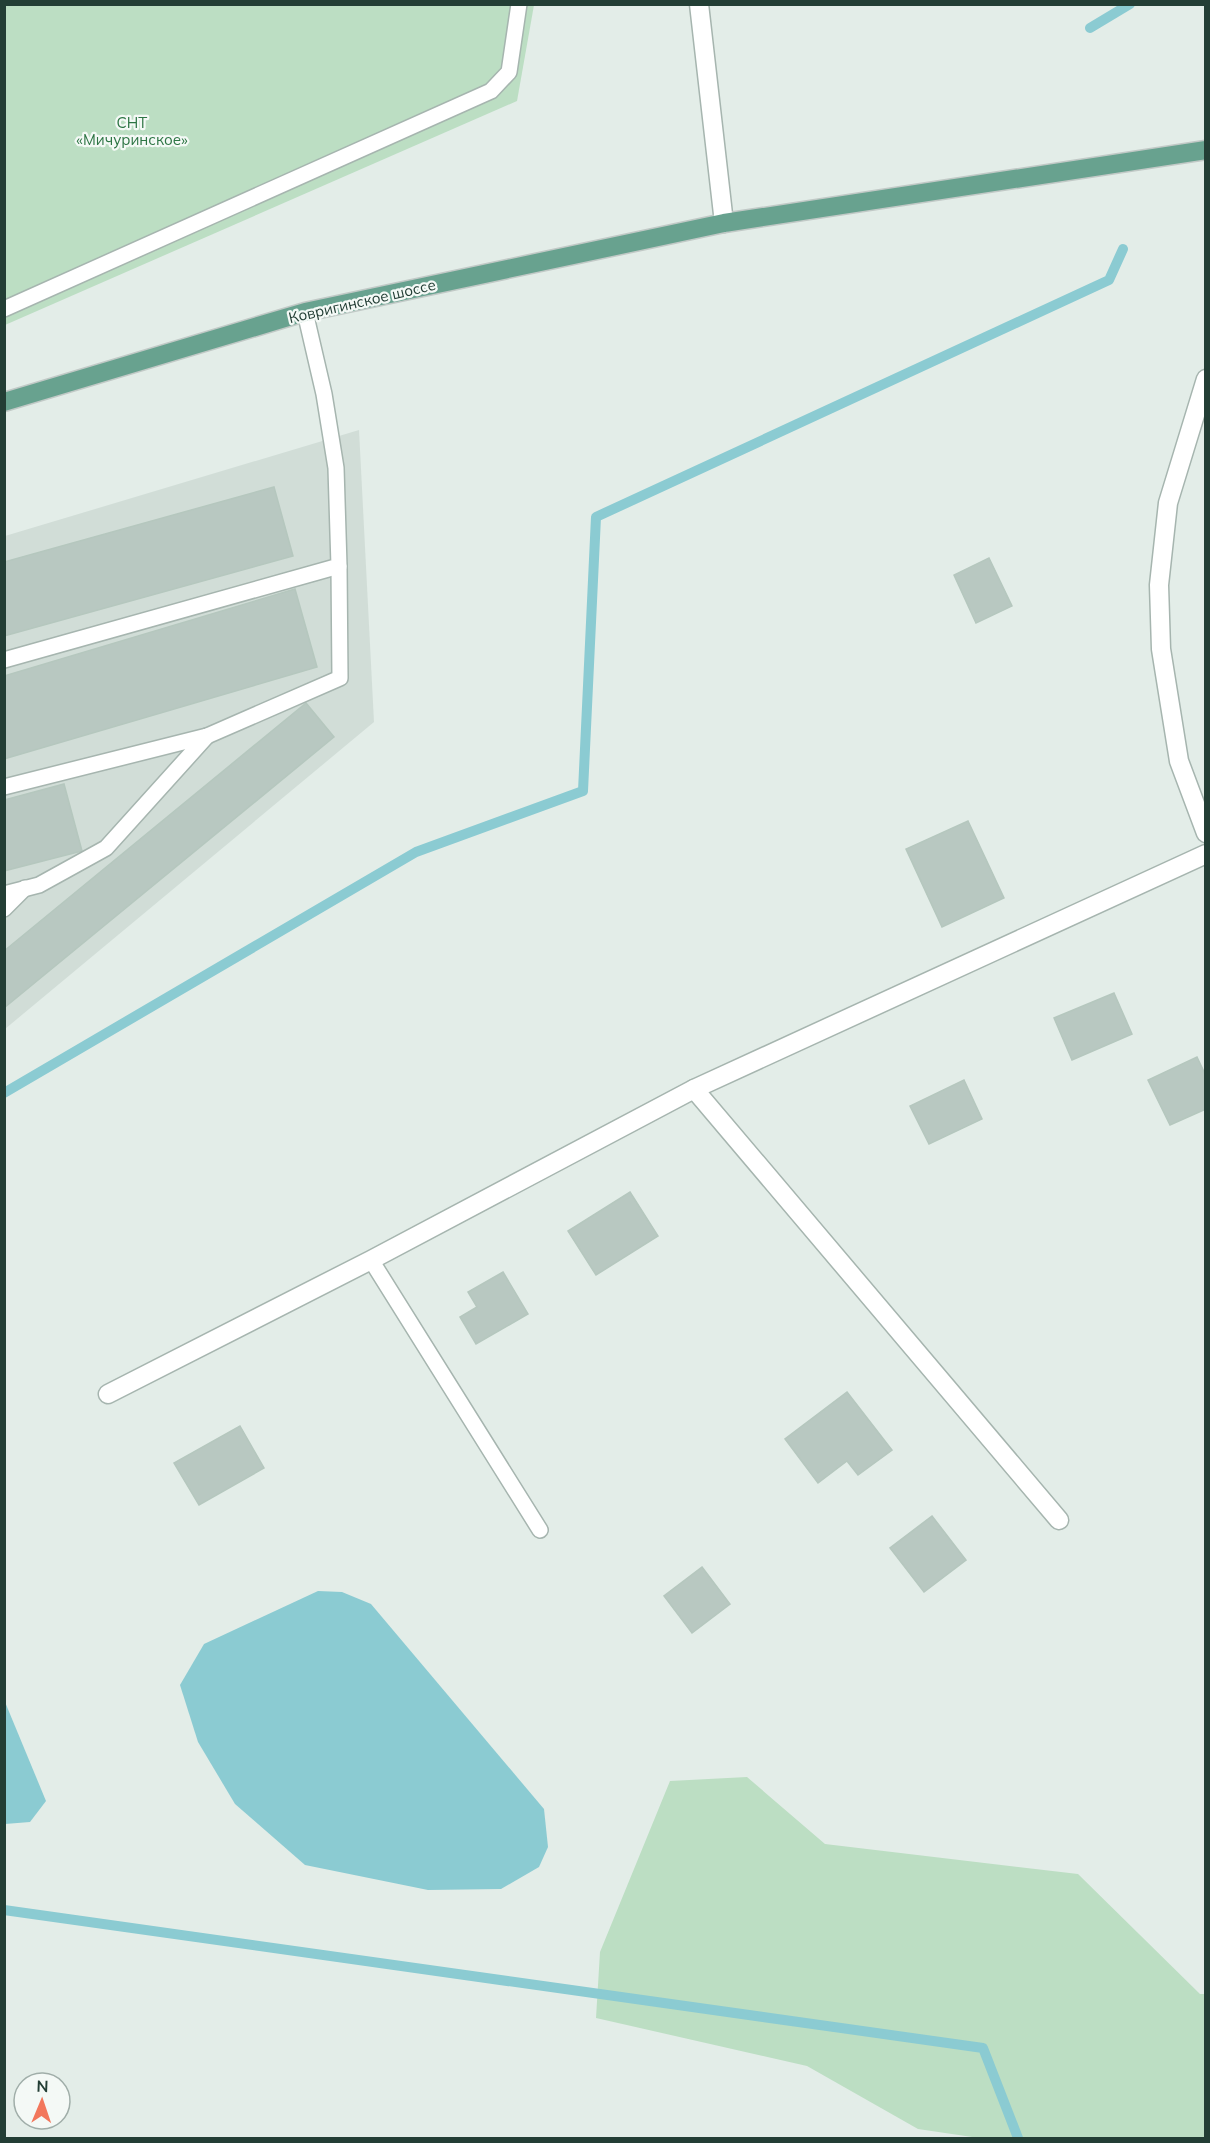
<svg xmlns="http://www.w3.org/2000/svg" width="1210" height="2143" font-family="Mulish,sans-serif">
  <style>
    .built { fill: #d1ddd7 }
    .green { fill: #bcdec3 }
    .water { fill: #8bcbd2 }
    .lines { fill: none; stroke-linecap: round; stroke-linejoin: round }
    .stream { stroke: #8bcbd2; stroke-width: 10 }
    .building { fill: #b8c8c1; stroke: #b5c7be; stroke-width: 1.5 }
    .service-casing { stroke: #a6b5af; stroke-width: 18 }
    .minor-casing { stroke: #a6b5af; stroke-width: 21 }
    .primary-casing { stroke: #c1c9c6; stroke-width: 21 }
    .service { stroke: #fff; stroke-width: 15 }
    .minor { stroke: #fff; stroke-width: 18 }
    .primary { stroke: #68a28f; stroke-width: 18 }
    .labels { text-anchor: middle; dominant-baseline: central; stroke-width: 4.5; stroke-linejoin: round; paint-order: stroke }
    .park-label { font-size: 15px; fill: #2d7544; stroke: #f4f9f6 }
    .street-label { font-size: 15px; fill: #233e35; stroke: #f4f9f6 }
  </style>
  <rect width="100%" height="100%" fill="#e3ede8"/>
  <path class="built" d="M359 430 374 722 5 1029V536Z"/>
  <g class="green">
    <path d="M5 5H534L517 101 5 325Z"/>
    <path d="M747 1777 825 1844 1078 1874 1200 1994H1205V2138H979L918 2129 807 2066 596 2018 600 1952 670 1781Z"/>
  </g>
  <g class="water">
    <path d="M318 1591 342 1592 371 1604 544 1809 548 1847 539 1867 501 1889 428 1890 305 1865 235 1804 198 1742 180 1685 204 1644Z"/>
    <path d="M5 1702 46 1801 30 1822 5 1824Z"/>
  </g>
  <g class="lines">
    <g class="stream">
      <path d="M1090 28 1130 4"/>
      <path d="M4 1093 416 852 583 791 596 517 1109 280 1123 249"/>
      <path d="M4 1910 983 2048 1018 2138"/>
    </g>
  </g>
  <g class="building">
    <path d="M274 487 293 556 4 636V562Z"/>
    <path d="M989 558 1012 606 976 623 954 575Z"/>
    <path d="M295 589 317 667 4 759V676Z"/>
    <path d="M306 703 334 737 4 1008V951Z"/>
    <path d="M64 784 82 851 4 871V800Z"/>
    <path d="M968 821 1004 898 942 927 906 849Z"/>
    <path d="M1114 993 1132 1034 1072 1060 1054 1018Z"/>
    <path d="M1197 1057 1206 1076V1109L1170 1125 1148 1080Z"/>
    <path d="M964 1080 982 1119 929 1144 910 1106Z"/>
    <path d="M630 1192 658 1236 596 1275 568 1231Z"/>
    <path d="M503 1272 528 1314 476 1344 460 1317 477 1307 468 1292Z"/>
    <path d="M847 1392 892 1450 858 1475 847 1461 818 1483 785 1439Z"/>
    <path d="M240 1426 264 1468 199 1505 174 1463Z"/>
    <path d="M932 1516 966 1560 924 1592 890 1548Z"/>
    <path d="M702 1567 730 1604 692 1633 664 1596Z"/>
  </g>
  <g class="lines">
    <g class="service-casing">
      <g id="service">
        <path d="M4 309 491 91 509 72 519 4"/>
        <path d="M4 660 339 566 336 468 324 394 305 312"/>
        <path d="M4 787 207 736 340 678 339 566"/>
        <path d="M4 894 39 885 106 848 207 736"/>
        <path d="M4 909 25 888"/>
        <path d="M371 1260 540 1530"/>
      </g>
    </g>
    <g class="minor-casing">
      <g id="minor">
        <path d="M699 4 724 223"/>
        <path d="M1206 379 1168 503 1159 585 1161 649 1179 761 1206 833"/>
        <path d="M694 1089 1059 1520"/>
        <path d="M108 1394 371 1260 694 1089 1206 854"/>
      </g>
    </g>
    <g class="primary-casing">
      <path id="primary" d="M4 402 305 312 724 223 1206 150"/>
    </g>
    <use href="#service" class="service"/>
    <use href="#minor" class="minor"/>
    <use href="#primary" class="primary"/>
  </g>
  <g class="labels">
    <g class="park-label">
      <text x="132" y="122">СНТ<tspan x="132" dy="17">«Мичуринское»</tspan></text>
    </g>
    <g class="street-label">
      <text transform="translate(362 301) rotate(-13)">Ковригинское шоссе</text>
    </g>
  </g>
  <rect width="1210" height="2143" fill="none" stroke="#233e35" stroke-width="12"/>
  <g transform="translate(42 2101) rotate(2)"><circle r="28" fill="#f4f9f6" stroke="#a0aea9" stroke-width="1.5"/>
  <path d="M0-4.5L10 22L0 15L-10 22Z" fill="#f2775c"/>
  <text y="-9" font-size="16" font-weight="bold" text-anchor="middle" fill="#233e35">N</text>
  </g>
</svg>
